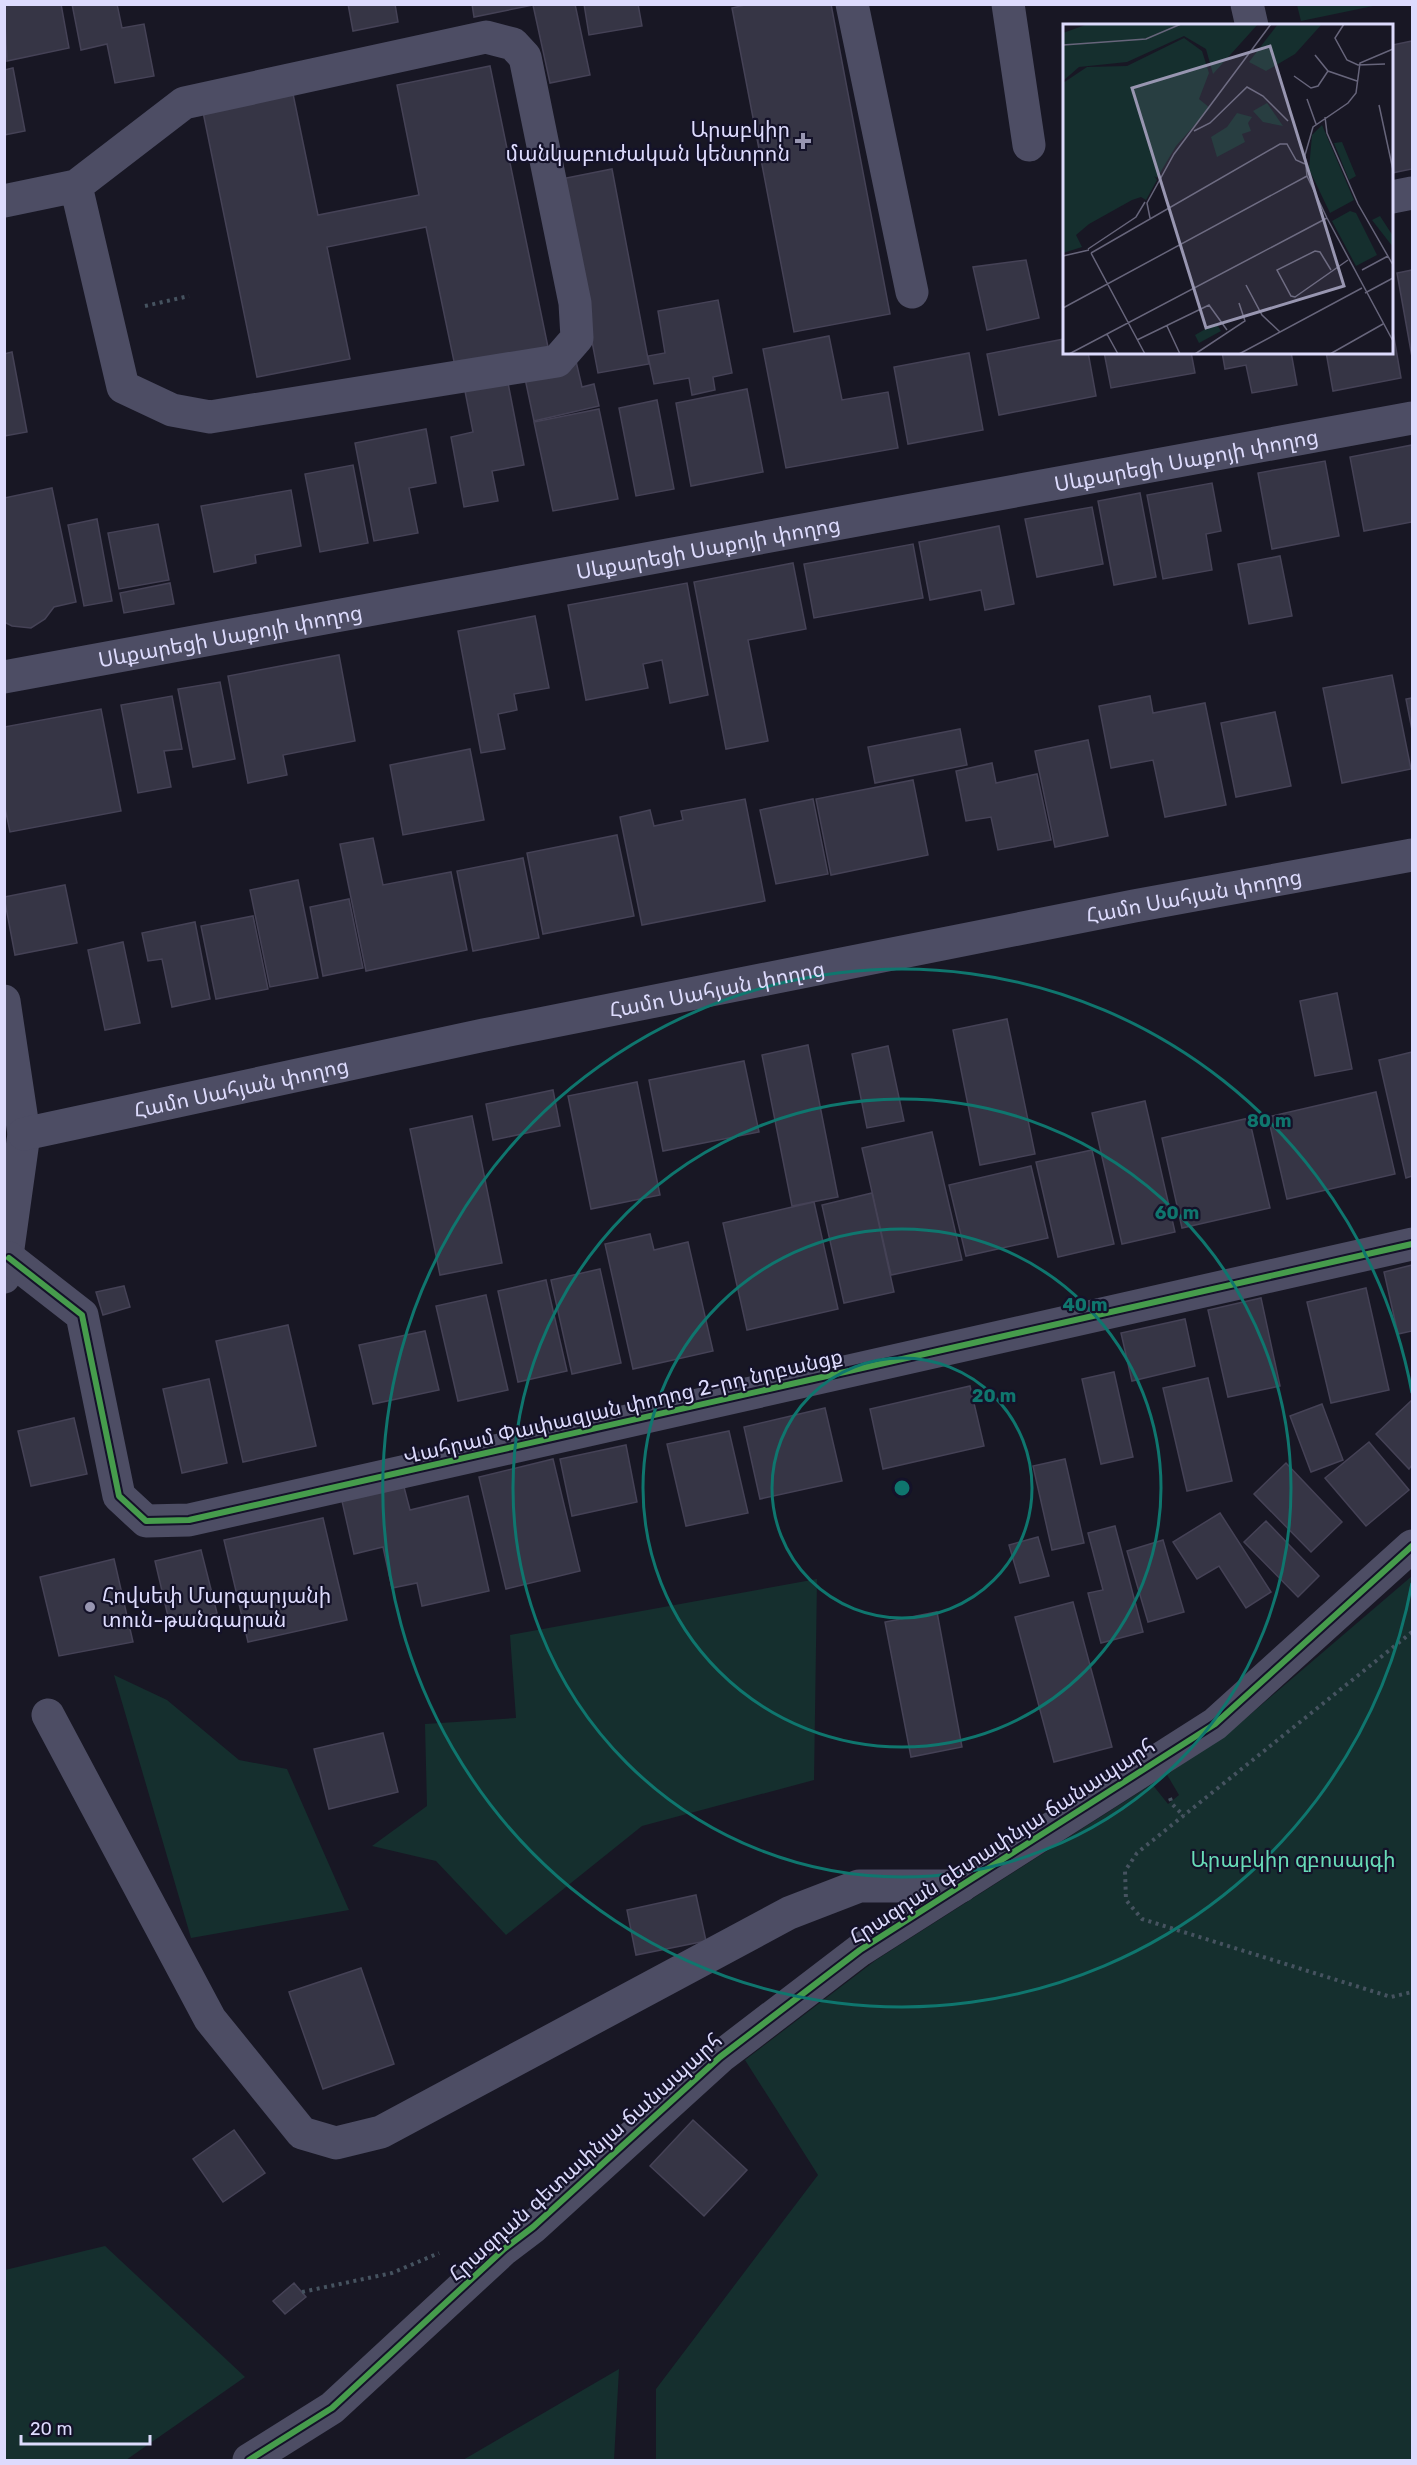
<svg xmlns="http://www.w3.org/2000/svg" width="1417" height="2465" font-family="Rubik,'Noto Sans Armenian',sans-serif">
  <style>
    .green { fill: #152f2e }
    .building { fill: #363545; stroke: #454256; stroke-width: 1.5 }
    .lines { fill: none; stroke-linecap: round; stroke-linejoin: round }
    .path { stroke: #465360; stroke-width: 4; stroke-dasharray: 3 4.5; stroke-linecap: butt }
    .minor { stroke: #4d4d64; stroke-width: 33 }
    .cycleway-casing { stroke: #141229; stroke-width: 10 }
    .cycleway { stroke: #469c4c; stroke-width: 6 }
    .ring { fill: none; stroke: #0f766e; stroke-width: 3 }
    .poi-dot { fill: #9896b1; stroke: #141229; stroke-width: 2 }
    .labels { text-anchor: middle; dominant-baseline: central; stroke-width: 4.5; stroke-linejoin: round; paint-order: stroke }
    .poi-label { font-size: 21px; fill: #dddbfd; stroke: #141229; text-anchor: end }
    .street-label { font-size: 21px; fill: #dddbfd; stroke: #141229 }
    .park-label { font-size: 21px; fill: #68dcb8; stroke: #141229 }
    .inset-road { fill: none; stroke: #67657b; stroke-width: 1.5 }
    .view { fill: #9896b1; fill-opacity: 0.15; stroke: #9896b1; stroke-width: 3 }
    .inset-edge { fill: none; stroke: #dddbfd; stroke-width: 3 }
    .centre { fill: #0f766e; stroke: #141229; stroke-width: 3 }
    .ring-label { font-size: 18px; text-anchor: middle; font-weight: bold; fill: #0f766e; stroke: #141229; stroke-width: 4.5; stroke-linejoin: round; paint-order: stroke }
  </style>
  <rect width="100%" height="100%" fill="#181724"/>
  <g class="green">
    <path d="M1297 5V4L1378 5 1301 21Z"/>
    <path d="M1412 1576V2460H656V2389L818 2175 745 2060 876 1960 1152 1784 1168 1804 1179 1795 1166 1773 1225 1736Z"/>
    <path d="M817 1579 814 1780 642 1826 506 1935 436 1861 372 1846 427 1806 425 1724 516 1718 510 1635Z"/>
    <path d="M114 1675 167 1700 239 1760 287 1769 349 1910 191 1938Z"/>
    <path d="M105 2246 245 2377 126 2460H5V2270Z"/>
    <path d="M619 2369 614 2460H463Z"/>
  </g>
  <g class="building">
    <path d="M4 4H61L69 48 7 61Z"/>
    <path d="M72 4H117L122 28 144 24 154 76 115 83 107 44 81 50Z"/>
    <path d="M348 4H395L398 22 353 31Z"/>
    <path d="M472 4H575L590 75 550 83 533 5 474 17Z"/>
    <path d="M584 4H638L642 26 589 35Z"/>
    <path d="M749 4H831L890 314 794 332 732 8Z"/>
    <path d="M1412 41V169L1392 173V45Z"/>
    <path d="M490 66 549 352 456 371 426 227 327 247 350 359 257 377 203 112 293 94 318 215 419 195 397 85Z"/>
    <path d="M13 68 25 131 4 135V70Z"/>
    <path d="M612 169 649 364 598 373 561 179Z"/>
    <path d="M1026 260 1039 318 987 330 973 267Z"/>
    <path d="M1412 270V357L1397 273Z"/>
    <path d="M718 300 732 373 713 377 715 390 692 395 689 378 654 384 648 356 665 353 658 311Z"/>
    <path d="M1392 326 1401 378 1333 391 1326 352H1392Z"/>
    <path d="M829 336 842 400 888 392 898 448 786 468 763 349Z"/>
    <path d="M1064 339V352H1088L1096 396 999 415 987 354Z"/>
    <path d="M12 352 27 432 4 436V354Z"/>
    <path d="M1104 352H1191L1195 373 1111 388Z"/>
    <path d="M1222 352H1291L1297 385 1252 393 1246 365 1225 369Z"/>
    <path d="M969 353 983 430 908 444 894 367Z"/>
    <path d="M575 357 582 387 594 384 599 406 534 421 523 369Z"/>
    <path d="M508 383 524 465 492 471 498 501 464 507 451 437 473 432 465 391Z"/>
    <path d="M747 389 763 472 691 486 676 403Z"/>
    <path d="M657 400 674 489 636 496 619 408Z"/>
    <path d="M599 409 618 499 553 511 534 422Z"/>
    <path d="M426 429 436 483 409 488 418 533 374 541 355 443Z"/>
    <path d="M1412 445V522L1364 531 1350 457Z"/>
    <path d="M1325 461 1339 536 1272 549 1258 473Z"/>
    <path d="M353 465 368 543 320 552 305 474Z"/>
    <path d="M1212 483 1221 531 1206 534 1212 570 1163 579 1147 495Z"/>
    <path d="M52 488 76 602 54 607 45 619 31 628 12 626 4 622V498Z"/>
    <path d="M291 490 301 546 255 555 256 563 214 572 201 506Z"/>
    <path d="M1140 493 1156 577 1114 585 1098 501Z"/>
    <path d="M1092 507 1103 564 1037 577 1025 519Z"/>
    <path d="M97 519 112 601 84 606 68 525Z"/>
    <path d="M158 524 169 580 119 589 108 533Z"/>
    <path d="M999 526 1014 604 985 610 981 590 930 600 919 542Z"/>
    <path d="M913 544 923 598 814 618 804 564Z"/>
    <path d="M1280 556 1292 616 1249 624 1238 564Z"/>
    <path d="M793 563 806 629 748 640 768 741 726 749 694 582Z"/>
    <path d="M170 583 174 604 124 613 120 593Z"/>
    <path d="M687 583 708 695 670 703 662 660 643 664 648 688 586 700 568 605Z"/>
    <path d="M535 616 549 688 514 694 517 710 498 714 505 749 481 753 458 631Z"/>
    <path d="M339 655 355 741 283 755 287 775 248 783 228 676Z"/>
    <path d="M1392 675 1411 769 1342 783 1323 688Z"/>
    <path d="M220 682 235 759 193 767 178 689Z"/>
    <path d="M172 696 182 749 164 751 171 787 138 793 121 705Z"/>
    <path d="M1150 696 1153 713 1205 703 1226 805 1165 817 1153 760 1111 768 1099 706Z"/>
    <path d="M1412 698V730L1406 699Z"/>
    <path d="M101 709 121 811 10 832 4 803V727Z"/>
    <path d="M1275 712 1291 786 1236 797 1221 723Z"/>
    <path d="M960 729 967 765 875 783 868 747Z"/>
    <path d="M1088 740 1108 836 1055 847 1035 751Z"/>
    <path d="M470 749 484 820 403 835 390 765Z"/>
    <path d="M992 763 996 783 1037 774 1051 840 998 850 991 817 966 821 956 771Z"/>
    <path d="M913 780 928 855 831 875 816 799Z"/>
    <path d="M745 799 765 901 642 925 620 817 650 810 654 826 683 820 681 811Z"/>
    <path d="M813 799 828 874 776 884 760 810Z"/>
    <path d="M617 835 634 916 543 934 527 853Z"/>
    <path d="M373 838 383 885 451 872 467 950 366 971 340 844Z"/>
    <path d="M523 858 539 938 473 951 457 871Z"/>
    <path d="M298 880 318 978 270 987 250 890Z"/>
    <path d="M65 885 77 943 15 955 4 897Z"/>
    <path d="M349 899 363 968 323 976 310 907Z"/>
    <path d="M253 916 268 989 216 999 201 926Z"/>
    <path d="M195 922 210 999 172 1007 162 959 148 961 142 933Z"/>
    <path d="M123 942 140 1023 105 1030 88 950Z"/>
    <path d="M1337 993 1352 1069 1315 1076 1300 1001Z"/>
    <path d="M1007 1019 1035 1154 980 1165 953 1030Z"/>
    <path d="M808 1045 838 1197 792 1206 762 1055Z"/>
    <path d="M888 1046 904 1121 867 1128 852 1054Z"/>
    <path d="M1412 1052V1176L1406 1178 1379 1060Z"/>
    <path d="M744 1061 759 1132 663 1151 649 1080Z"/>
    <path d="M637 1082 660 1195 591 1209 568 1096Z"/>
    <path d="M553 1090 560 1126 493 1140 486 1104Z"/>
    <path d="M1376 1092 1395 1174 1287 1199 1268 1117Z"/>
    <path d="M1145 1101 1175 1232 1122 1244 1092 1113Z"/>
    <path d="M472 1116 502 1263 440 1275 410 1129Z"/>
    <path d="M1249 1118 1270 1208 1182 1228 1162 1138Z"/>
    <path d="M932 1132 962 1260 891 1275 862 1148Z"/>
    <path d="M1092 1150 1114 1244 1058 1257 1036 1162Z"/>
    <path d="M1031 1166 1048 1238 966 1256 949 1185Z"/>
    <path d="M872 1193 894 1292 844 1303 822 1205Z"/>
    <path d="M814 1202 838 1309 747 1330 723 1223Z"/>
    <path d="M650 1234 654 1250 688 1242 713 1351 633 1369 605 1244Z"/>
    <path d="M1412 1265V1331L1398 1334 1384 1272Z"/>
    <path d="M600 1269 621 1363 572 1374 551 1280Z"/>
    <path d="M546 1280 567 1371 518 1382 498 1291Z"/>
    <path d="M124 1286 130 1307 103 1315 96 1292Z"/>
    <path d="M1366 1288 1389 1390 1331 1403 1307 1302Z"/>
    <path d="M486 1295 508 1390 458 1401 436 1306Z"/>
    <path d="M1261 1298 1280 1386 1228 1397 1208 1310Z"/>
    <path d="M1185 1319 1195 1366 1132 1381 1121 1333Z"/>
    <path d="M288 1325 316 1446 243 1462 216 1341Z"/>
    <path d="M425 1331 439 1390 373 1404 359 1345Z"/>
    <path d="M1114 1372 1133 1457 1101 1464 1082 1379Z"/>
    <path d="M1208 1378 1232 1481 1187 1491 1163 1388Z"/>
    <path d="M209 1379 227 1463 182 1473 163 1389Z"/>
    <path d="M970 1386 984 1446 883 1469 870 1409Z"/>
    <path d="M1412 1400V1465L1409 1469 1376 1434Z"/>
    <path d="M1322 1404 1343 1460 1311 1472 1290 1416Z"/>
    <path d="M825 1408 842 1481 760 1499 744 1427Z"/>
    <path d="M74 1418 87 1474 31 1486 18 1431Z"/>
    <path d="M729 1431 748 1513 686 1526 667 1444Z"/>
    <path d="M1369 1442 1409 1490 1366 1526 1325 1478Z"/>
    <path d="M626 1445 637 1502 572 1516 560 1459Z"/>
    <path d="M553 1459 580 1571 506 1589 479 1477Z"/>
    <path d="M1065 1459 1084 1543 1052 1550 1033 1466Z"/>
    <path d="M1286 1463 1342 1522 1311 1552 1254 1494Z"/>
    <path d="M404 1487 410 1510 468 1496 489 1591 422 1606 417 1583 392 1588 383 1547 354 1554 342 1501Z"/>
    <path d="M1220 1513 1271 1592 1246 1608 1219 1566 1197 1579 1173 1542Z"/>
    <path d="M323 1518 347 1620 248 1642 224 1540Z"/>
    <path d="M1266 1521 1319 1576 1298 1597 1244 1542Z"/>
    <path d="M1115 1526 1143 1632 1101 1643 1088 1593 1103 1590 1088 1533Z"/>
    <path d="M1038 1537 1049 1576 1020 1583 1009 1545Z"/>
    <path d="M1163 1540 1184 1612 1148 1622 1127 1551Z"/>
    <path d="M201 1550 217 1613 170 1625 155 1561Z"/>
    <path d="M114 1559 133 1642 59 1656 40 1577Z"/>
    <path d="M1073 1602 1112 1747 1054 1762 1015 1617Z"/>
    <path d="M937 1612 962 1747 911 1757 885 1622Z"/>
    <path d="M383 1733 398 1792 329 1809 314 1749Z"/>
    <path d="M696 1895 706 1941 636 1955 627 1910Z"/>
    <path d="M361 1968 394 2064 323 2089 289 1992Z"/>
    <path d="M693 2120 747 2170 704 2216 650 2166Z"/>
    <path d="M234 2130 265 2173 223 2202 193 2159Z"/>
    <path d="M294 2283 306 2297 285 2314 273 2301Z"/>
  </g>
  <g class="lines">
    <g class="path">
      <path d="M145 306 189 296"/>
      <path d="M1412 1632 1137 1853 1125 1871 1126 1900 1142 1919 1391 1997 1412 1992"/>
      <path d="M1170 1798 1172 1804 1184 1816"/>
      <path d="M302 2292 392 2273 439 2253"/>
    </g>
    <g class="minor">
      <path d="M852 4 912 292"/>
      <path d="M1008 4 1029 145"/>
      <path d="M1247 4 1252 26"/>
      <path d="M1392 197 1412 193"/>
      <path d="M4 201 76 186 184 103 486 37 513 44 525 57 575 303 577 338 557 361 210 417 172 410 123 387 76 186"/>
      <path id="s1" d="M4 677 1412 418"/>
      <path d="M4 1001 24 1134 4 1277"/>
      <path id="s2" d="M24 1134 484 1035 1134 906 1412 855"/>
      <path d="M9 1258 82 1315 119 1496 146 1521 189 1520 1412 1244"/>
      <path d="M48 1715 210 2019 302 2133 336 2143 381 2132 789 1913 859 1886H961"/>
      <path d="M249 2460 332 2408 504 2249 533 2227 720 2057 860 1950 1215 1724 1412 1546"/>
    </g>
    <g class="cycleway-casing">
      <g id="cycleway">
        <path d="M9 1258 82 1315 119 1496 146 1521 189 1520 1412 1244"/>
        <path d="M249 2460 332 2408 504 2249 533 2227 720 2057 860 1950 1215 1724 1412 1546"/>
      </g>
    </g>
    <use href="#cycleway" class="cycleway"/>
  </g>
  <g class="ring">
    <circle cx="902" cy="1488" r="130"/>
    <circle cx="902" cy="1488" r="259"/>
    <circle cx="902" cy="1488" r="389"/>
    <path d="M1412 1583A519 519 0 1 1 1412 1393"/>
  </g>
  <g class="poi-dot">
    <path d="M800 132h6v6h6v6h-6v6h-6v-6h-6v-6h6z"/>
    <circle cx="90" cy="1607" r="6"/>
  </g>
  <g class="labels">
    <g class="poi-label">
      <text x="790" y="129">Արաբկիր<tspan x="790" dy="24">մանկաբուժական կենտրոն</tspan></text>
      <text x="102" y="1595" text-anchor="start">Հովսեփ Մարգարյանի<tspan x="102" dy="24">տուն-թանգարան</tspan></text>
    </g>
    <g class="street-label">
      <text stroke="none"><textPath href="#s1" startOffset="1202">Սևքարեցի Սաքոյի փողոց</textPath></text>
      <text stroke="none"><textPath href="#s1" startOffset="716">Սևքարեցի Սաքոյի փողոց</textPath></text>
      <text stroke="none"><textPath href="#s1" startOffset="230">Սևքարեցի Սաքոյի փողոց</textPath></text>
      <text stroke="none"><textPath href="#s2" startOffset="1194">Համո Սահյան փողոց</textPath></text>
      <text stroke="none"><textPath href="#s2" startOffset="708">Համո Սահյան փողոց</textPath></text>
      <text stroke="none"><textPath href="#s2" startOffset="222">Համո Սահյան փողոց</textPath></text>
      <text transform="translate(623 1406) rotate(-13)">Վահրամ Փափազյան փողոց 2-րդ նրբանցք</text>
      <text transform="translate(1002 1841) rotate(-33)">Հրազդան գետափնյա ճանապարհ</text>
      <text transform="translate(585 2157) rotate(-42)">Հրազդան գետափնյա ճանապարհ</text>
    </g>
    <g class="park-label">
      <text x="1293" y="1859">Արաբկիր զբոսայգի</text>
    </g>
  </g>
  <g transform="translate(1063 24)">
    <rect width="330" height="330" fill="#181724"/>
    <path d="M25 0H195L150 50 143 25 121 12 64 38 16 43 0 57V9ZM215 0H259L232 30 203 47 186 38ZM121 14 139 27 146 49 136 75 147 84 113 122 94 154 91 152 94 156 83 176 78 173 69 176 26 200 13 211 19 223 0 229V59L24 43 64 42ZM204 79 220 102 200 98 190 87ZM174 89 189 93 185 99 188 107 179 110 182 118 154 133 148 113 164 103ZM259 101 291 176 267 189 246 145 249 111ZM279 118 293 152 286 156 271 119ZM287 187 293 189 314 231 293 242 269 197ZM317 192 330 212V223L309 196ZM153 299 158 307 136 319 132 311Z" fill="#152f2e"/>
    <path class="inset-road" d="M281 0 272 14 284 36 295 41 322 40M0 21 83 15 118 0M330 25 297 39 293 69 285 79 250 103 242 131 244 152 264 194 330 317M252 31 265 47 294 57M231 52 248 64 255 62 265 47M244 75 253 100M316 81 330 146M262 93 264 109 295 180 330 241M131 107 147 99 184 63 200 72 225 97M87 194 84 179 111 130 208 0M25 225 73 193 82 178M28 229 217 120H224L233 136 242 140M28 229 82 330M0 232 26 226M268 246 257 228 252 227 214 246 228 272 232 273 285 236M299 246 325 232M183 261 199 291 217 308M302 269 330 254M0 284 244 152M104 302 117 330M44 310 55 330M74 316 146 281 164 306M6 330 264 194M132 330 182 297 176 279M176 330 299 264M267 330 320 300"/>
    <path class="view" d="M207 22 281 262 143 304 69 64Z"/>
    <rect width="330" height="330" class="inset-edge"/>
  </g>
  <circle cx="902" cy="1488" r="9" class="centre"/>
  <g class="ring-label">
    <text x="1269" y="1127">80 m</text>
    <text x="1177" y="1219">60 m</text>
    <text x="1085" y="1311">40 m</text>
    <text x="994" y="1402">20 m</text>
  </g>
  <rect width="1417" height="2465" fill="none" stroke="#dddbfd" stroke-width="12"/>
  <path d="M21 2435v9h129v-9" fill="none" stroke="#dddbfd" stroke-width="3"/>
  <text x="30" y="2435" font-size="18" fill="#dddbfd" stroke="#141229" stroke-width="4.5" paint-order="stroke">20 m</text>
</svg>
